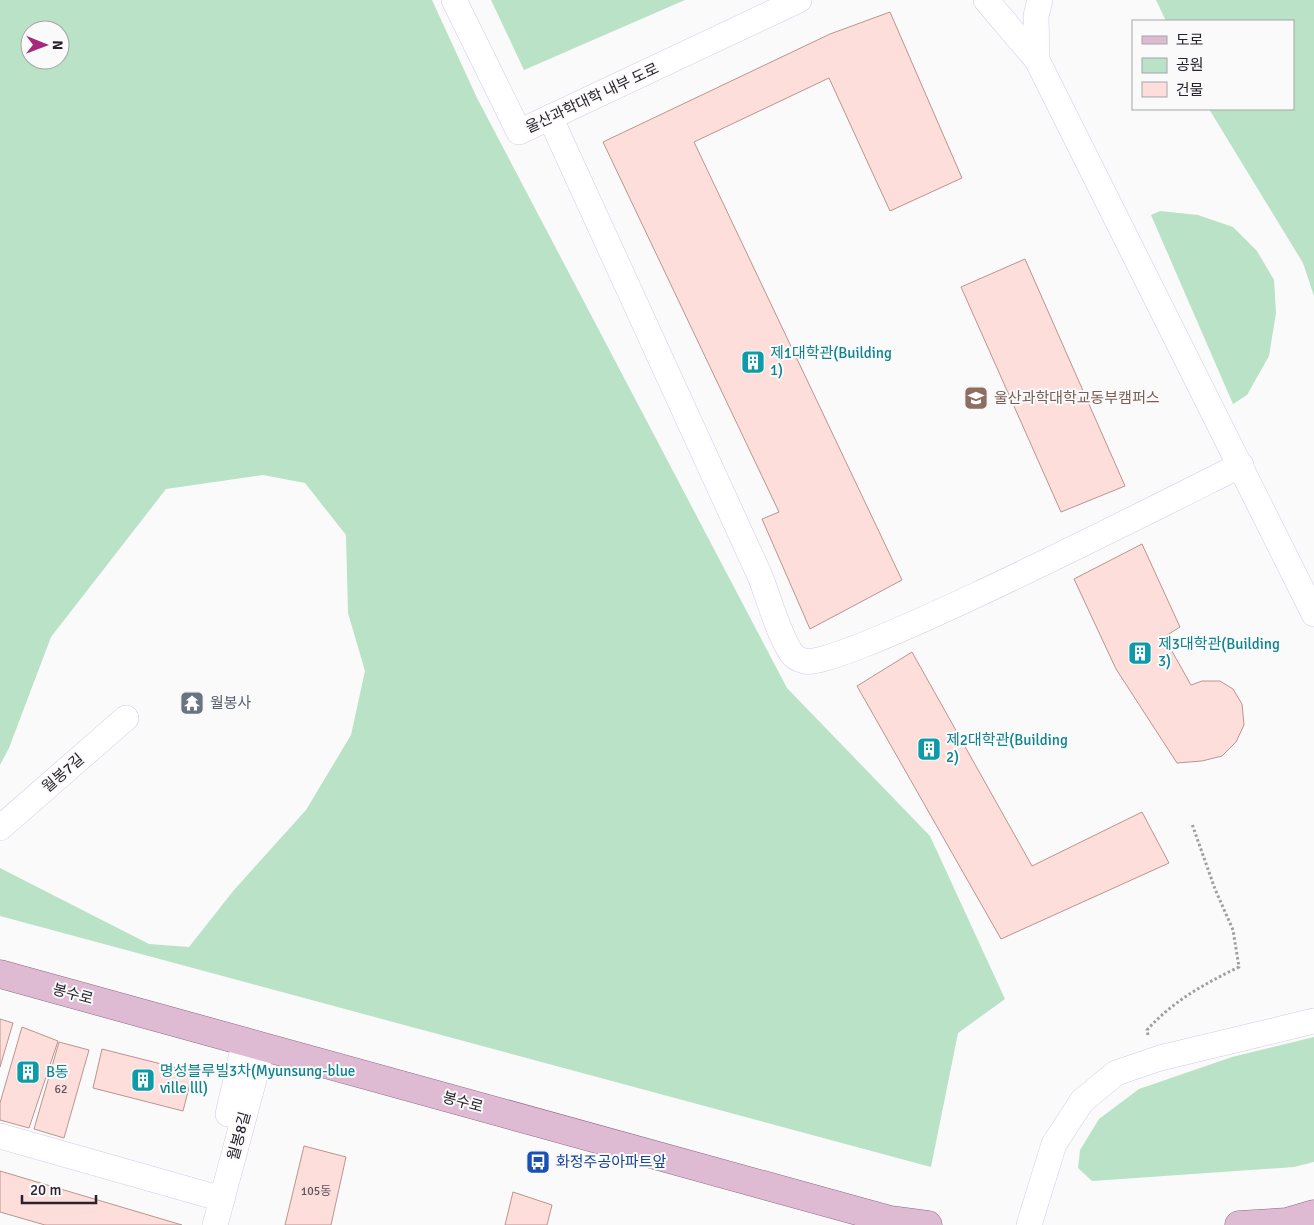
<svg xmlns="http://www.w3.org/2000/svg" width="1314" height="1225" font-family="Signika,'Noto Sans KR',sans-serif">
  <style>
    .green { fill: #b9e2c6; fill-rule: evenodd }
    .building { fill: #fddeda; stroke: #bb948f }
    .lines { fill: none; stroke-linecap: round; stroke-linejoin: round }
    .minor-casing { stroke: #d7c8e8; stroke-width: 26 }
    .major-casing { stroke: #906886; stroke-width: 29 }
    .path { stroke: #a09ea3; stroke-width: 3; stroke-dasharray: 2.5 2.5; stroke-linecap: butt }
    .minor { stroke: #fff; stroke-width: 25 }
    .major { stroke: #debbd3; stroke-width: 28 }
    .labels { text-anchor: middle; dominant-baseline: central; stroke-width: 4; stroke-linejoin: round; paint-order: stroke }
    .number-label { font-size: 12px; fill: #5d5159 }
    .street-label { font-size: 15px; fill: #28222e; stroke: #fafafa }
    .culture-label { font-size: 15px; fill: #0d838f; stroke: #fafafa; text-anchor: start }
    .education-label { font-size: 15px; fill: #785e54; stroke: #fafafa; text-anchor: start }
    .worship-label { font-size: 15px; fill: #5b616d; stroke: #fafafa; text-anchor: start }
    .transit-label { font-size: 15px; fill: #164399; stroke: #fafafa; text-anchor: start }
  </style>
  <rect width="100%" height="100%" fill="#fafafa"/>
  <g class="green">
    <path d="M0 0H432L477 98 787 688 930 836 1005 999 958 1033 931 1167 0 916V868L149 944 189 947 234 890 306 810 351 735 365 671 348 613 346 535 305 483 263 475 166 489 51 637 9 748 0 765ZM30 30H60V60H30Z"/>
    <path d="M491 0H685L524 70Z"/>
    <path d="M1156 0H1314V296L1303 263 1209 109H1293V21H1166Z"/>
    <path d="M1160 211 1198 215 1233 227 1257 251 1274 280 1276 313 1269 356 1247 395 1233 404 1151 215Z"/>
    <path d="M1314 1037V1162L1294 1167 1092 1181 1078 1168 1080 1150 1099 1119 1139 1089 1232 1057Z"/>
  </g>
  <g class="building">
    <path d="M890 12 962 178 890 211 829 78 694 142 902 580 810 629 762 519 779 512 603 142 830 34Z"/>
    <path d="M1025 259 1125 486 1061 512 961 287Z"/>
    <path d="M1142 544 1180 627 1164 637 1191 685 1202 681H1220L1233 689 1242 704 1244 725 1236 742 1222 756 1202 761 1177 763 1116 669 1074 579Z"/>
    <path d="M912 652 1032 866 1142 812 1169 863 1001 939 857 686Z"/>
    <path d="M0 1019 13 1023 0 1067Z"/>
    <path d="M22 1027 58 1041 29 1128 0 1120V1103Z"/>
    <path d="M59 1042 89 1050 64 1138 34 1129Z"/>
    <path d="M102 1049 193 1072 183 1111 93 1088Z"/>
    <path d="M304 1146 346 1157 331 1225H285Z"/>
    <path d="M0 1171 182 1225H45L0 1212Z"/>
    <path d="M513 1192 552 1205 547 1225H505Z"/>
  </g>
  <g class="lines">
    <g class="minor-casing">
      <g id="minor">
        <path d="M454 0 519 132 799 0"/>
        <path d="M986 0 1037 60 1314 614"/>
        <path d="M1037 60 1036 16 1040 0"/>
        <path d="M550 117 760 576C767 593 782 645 794 656 796 658 801 660 804 661 834 673 1188 491 1241 465"/>
        <path d="M0 828 126 718"/>
        <path d="M228 1114 245 1041"/>
        <path d="M0 1136 222 1199"/>
        <path d="M215 1225 263 1046"/>
        <path d="M1029 1225 1054 1144 1082 1101 1116 1073 1160 1058 1314 1021"/>
      </g>
    </g>
    <g class="major-casing">
      <g id="major">
        <path d="M0 974 890 1220 928 1225"/>
        <path d="M1239 1225 1287 1222 1314 1214"/>
      </g>
    </g>
    <path class="path" d="M1148 1035 1147 1030C1173 1001 1204 984 1239 967L1233 930 1215 889 1192 824"/>
    <use href="#minor" class="minor"/>
    <use href="#major" class="major"/>
  </g>
  <defs>
    <g id="building-square" transform="scale(1.25)"><rect x="-9" y="-9" width="18" height="18" rx="4" fill="#0f9aa8" stroke="#fafafa"/><path d="M-4-6H4V6H1V3H-1V6H-4ZM-2.5-4.3h1.7v1.8h-1.7ZM.8-4.3h1.7v1.8H.8ZM-2.5-1h1.7V.8h-1.7ZM.8-1h1.7V.8H.8Z" fill="#fff"/></g>
    <g id="university-square" transform="scale(1.25)"><rect x="-9" y="-9" width="18" height="18" rx="4" fill="#8d6e63" stroke="#fafafa"/><path d="M0-5L7-2L0 1L-7-2ZM-4 1L0 2.5L4 1V4Q0 6-4 4Z" fill="#fff"/></g>
    <g id="temple-square" transform="scale(1.25)"><rect x="-9" y="-9" width="18" height="18" rx="4" fill="#6b7280" stroke="#fafafa"/><path d="M0-6L5-2H3V0L6.5 2.5H4V6H1.5V3h-3V6H-4V2.5H-6.5L-3 0V-2H-5Z" fill="#fff"/></g>
    <g id="bus-square" transform="scale(1.25)"><rect x="-9" y="-9" width="18" height="18" rx="4" fill="#1a4fb4" stroke="#fafafa"/><path d="M-5-6H5V4H4V6H2V4H-2V6H-4V4H-5ZM-3.5-4V0h7V-4ZM-3.5 1.2v1.5H-2V1.2ZM2 1.2v1.5H3.5V1.2Z" fill="#fff"/></g>
  </defs>
  <g fill-rule="evenodd">
    <use href="#building-square" x="753" y="362"/>
    <use href="#university-square" x="976" y="398"/>
    <use href="#building-square" x="1140" y="653"/>
    <use href="#temple-square" x="192" y="703"/>
    <use href="#building-square" x="929" y="749"/>
    <use href="#building-square" x="28" y="1072"/>
    <use href="#building-square" x="143" y="1080"/>
    <use href="#bus-square" x="538" y="1162"/>
  </g>
  <g class="labels">
    <g class="number-label">
      <text x="61" y="1089">62</text>
      <text x="316" y="1191">105동</text>
    </g>
    <g class="street-label">
      <text transform="translate(592 98) rotate(-25)">울산과학대학 내부 도로</text>
      <text transform="translate(63 773) rotate(-41)">월봉7길</text>
      <text transform="translate(73 994) rotate(15)">봉수로</text>
      <text transform="translate(463 1102) rotate(15)">봉수로</text>
      <text transform="translate(239 1136) rotate(-75)">월봉8길</text>
    </g>
    <g class="culture-label">
      <text x="770" y="353">제1대학관(Building<tspan x="770" dy="17">1)</tspan></text>
      <text x="1158" y="644">제3대학관(Building<tspan x="1158" dy="17">3)</tspan></text>
      <text x="946" y="740">제2대학관(Building<tspan x="946" dy="17">2)</tspan></text>
      <text x="160" y="1071">명성블루빌3차(Myunsung-blue<tspan x="160" dy="17">ville lll)</tspan></text>
      <text x="46" y="1072">B동</text>
    </g>
    <g class="education-label">
      <text x="994" y="398">울산과학대학교동부캠퍼스</text>
    </g>
    <g class="worship-label">
      <text x="210" y="703">월봉사</text>
    </g>
    <g class="transit-label">
      <text x="556" y="1162">화정주공아파트앞</text>
    </g>
  </g>
  <rect x="1132" y="20" width="162" height="90" fill="#fafafa" stroke="#a6a4a8"/>
  <rect x="1142" y="36" width="25" height="8" fill="#debbd3" stroke="#a6a4a8"/>
  <text x="1176" y="45" font-size="15" fill="#28222e">도로</text>
  <rect x="1142" y="58" width="25" height="15" fill="#b9e2c6" stroke="#a6a4a8"/>
  <text x="1176" y="70" font-size="15" fill="#28222e">공원</text>
  <rect x="1142" y="82" width="25" height="15" fill="#fddeda" stroke="#a6a4a8"/>
  <text x="1176" y="95" font-size="15" fill="#28222e">건물</text>
  <g transform="translate(45 45) rotate(91)"><circle r="24" fill="#fafafa" stroke="#a6a4a8"/>
  <path d="M0-4L9 19L0 12L-9 19Z" fill="#a5297c"/>
  <text y="-8" font-size="14" font-weight="bold" text-anchor="middle" fill="#28222e">N</text>
  </g>
  <path d="M22 1195v8h74v-8" fill="none" stroke="#28222e" stroke-width="2.5"/>
  <text x="30" y="1195" font-size="15" fill="#28222e" stroke="#fafafa" stroke-width="4" paint-order="stroke">20 m</text>
</svg>
